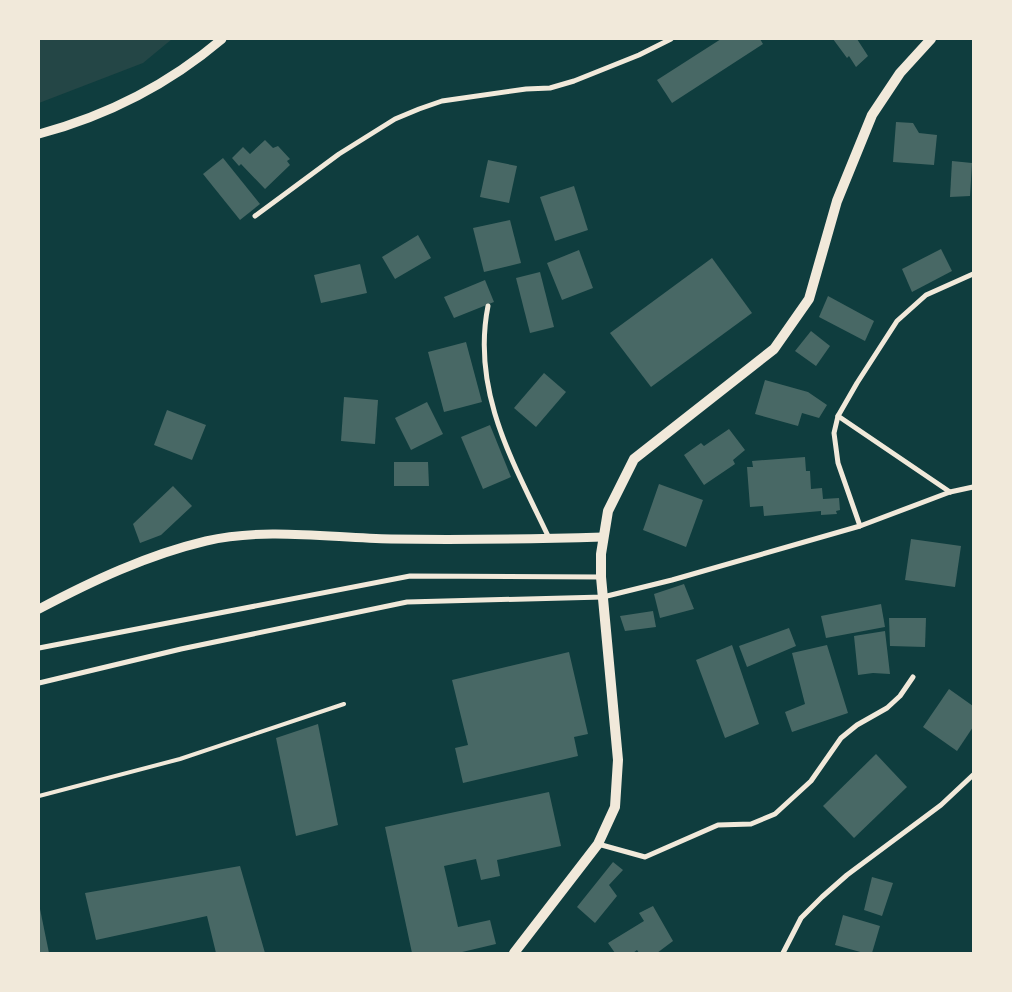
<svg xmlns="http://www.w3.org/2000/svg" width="1012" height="992" font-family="'DejaVu Sans',sans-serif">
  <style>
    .green { fill: #244646 }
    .building { fill: #486865 }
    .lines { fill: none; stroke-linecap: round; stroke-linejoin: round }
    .service { stroke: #f1e9da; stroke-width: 4 }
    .minor { stroke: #f1e9da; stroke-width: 5 }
    .tertiary { stroke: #f1e9da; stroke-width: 9 }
    .secondary { stroke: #f1e9da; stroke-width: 10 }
  </style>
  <rect width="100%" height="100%" fill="#0f3d3e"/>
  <path class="green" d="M39 39H172L143 63 39 103Z"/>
  <g class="building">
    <path d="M721 39H760L763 44 672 103 657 80Z"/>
    <path d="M833 39H857L868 56 856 67 849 56 847 58Z"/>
    <path d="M896 122 913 123 919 133 937 135 934 165 893 162Z"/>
    <path d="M265 140 273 148 278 146 290 159 287 161 290 165 265 189 241 164 239 166 232 158 243 147 250 154Z"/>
    <path d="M223 158 260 204 240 220 203 174Z"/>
    <path d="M488 160 517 166 509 203 480 197Z"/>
    <path d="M952 161 972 163 970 196 950 197Z"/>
    <path d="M574 186 588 230 555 241 540 197Z"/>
    <path d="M510 220 521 263 484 272 473 228Z"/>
    <path d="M418 235 431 258 395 279 382 257Z"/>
    <path d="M941 249 952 271 912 292 902 269Z"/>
    <path d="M579 250 593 288 562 300 547 263Z"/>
    <path d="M712 258 752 313 651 387 610 333Z"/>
    <path d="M360 264 367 293 321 303 314 275Z"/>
    <path d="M540 272 554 327 530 333 516 278Z"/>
    <path d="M485 280 494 302 454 318 444 297Z"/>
    <path d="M828 296 874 321 865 341 819 317Z"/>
    <path d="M811 331 830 346 816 366 795 351Z"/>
    <path d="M466 342 482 402 444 412 428 352Z"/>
    <path d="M544 373 566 392 536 427 514 408Z"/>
    <path d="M765 380 808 392 827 405 819 418 802 413 798 426 755 414Z"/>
    <path d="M344 397 378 400 375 444 341 441Z"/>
    <path d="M427 402 443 434 411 450 395 418Z"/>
    <path d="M167 410 206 425 192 460 154 445Z"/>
    <path d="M490 425 511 477 483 489 461 437Z"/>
    <path d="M729 429 745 450 733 460 735 464 704 485 684 455 701 443 704 446Z"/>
    <path d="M805 457 806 471H810L811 489 822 488 823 499 839 498 840 510 836 511 837 514 821 515V511L764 516 763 506 750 507 747 467H753L752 461Z"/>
    <path d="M394 462H428L429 486H394Z"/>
    <path d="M659 484 703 500 686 547 643 530Z"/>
    <path d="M173 486 192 506 161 535 140 543 133 524Z"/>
    <path d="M911 539 961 546 955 587 905 580Z"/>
    <path d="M684 584 694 609 660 618 654 594Z"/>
    <path d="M881 604 885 627 826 638 821 616Z"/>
    <path d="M653 611 656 627 625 631 620 616Z"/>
    <path d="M889 618H926L925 647 890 646Z"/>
    <path d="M789 628 796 646 747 667 739 646Z"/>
    <path d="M885 631 890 674 873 673 858 675 854 636Z"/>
    <path d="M732 645 759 724 725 738 696 660Z"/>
    <path d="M827 645 848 713 792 732 785 712 805 704 792 653Z"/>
    <path d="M569 652 588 734 574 737 578 756 463 783 455 748 468 745 452 680Z"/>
    <path d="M949 689 973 706V727L957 751 923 727Z"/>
    <path d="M318 724 338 825 296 836 276 738Z"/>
    <path d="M876 754 907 787 854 838 823 806Z"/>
    <path d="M549 792 561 846 497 860 500 876 481 880 476 859 444 866 458 927 490 920 496 944 458 953H412L385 827Z"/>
    <path d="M613 862 623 870 609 885 617 896 595 923 577 907Z"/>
    <path d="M240 866 265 953H216L207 916 96 940 85 893Z"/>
    <path d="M872 877 893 883 882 916 864 910Z"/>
    <path d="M653 906 673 941 657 953H639L637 950 633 953H615L608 943 644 921 639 913Z"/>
    <path d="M39 909H40L49 953H39Z"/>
    <path d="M843 915 880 926 872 953H864L835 945Z"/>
  </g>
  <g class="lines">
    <path class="service" d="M39 796 180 759 344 704"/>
    <g class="minor">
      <path d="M255 216 339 154 395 119 419 109 442 101 526 89 550 88 574 81 639 55 671 39"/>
      <path d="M488 306C471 392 514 464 549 538"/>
      <path d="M838 416 950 492"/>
      <path d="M860 526 838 463 834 433 838 416 857 383 897 321 926 295 973 274"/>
      <path d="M39 648 410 576 601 577"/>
      <path d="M39 683 181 649 407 602 603 597 672 580 860 526 950 492 973 487"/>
      <path d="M598 844 645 857 718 825 751 824 775 814 811 781 841 738 857 725 887 708 900 696 913 677"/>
      <path d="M783 953 801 918 822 897 847 875 941 805 973 775"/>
    </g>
    <g class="tertiary">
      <path d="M39 134C106 116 169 84 222 39"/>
      <path d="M39 609C92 581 147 555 206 541 267 527 331 538 391 539 462 540 533 539 603 537"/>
    </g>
    <path class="secondary" d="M514 953 598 844 615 807 618 760 601 577V554L608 511 634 459 774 349 809 299 837 201 872 115 900 73 931 39"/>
  </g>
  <rect width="1012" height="992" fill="none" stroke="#f1e9da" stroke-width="80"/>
</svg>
